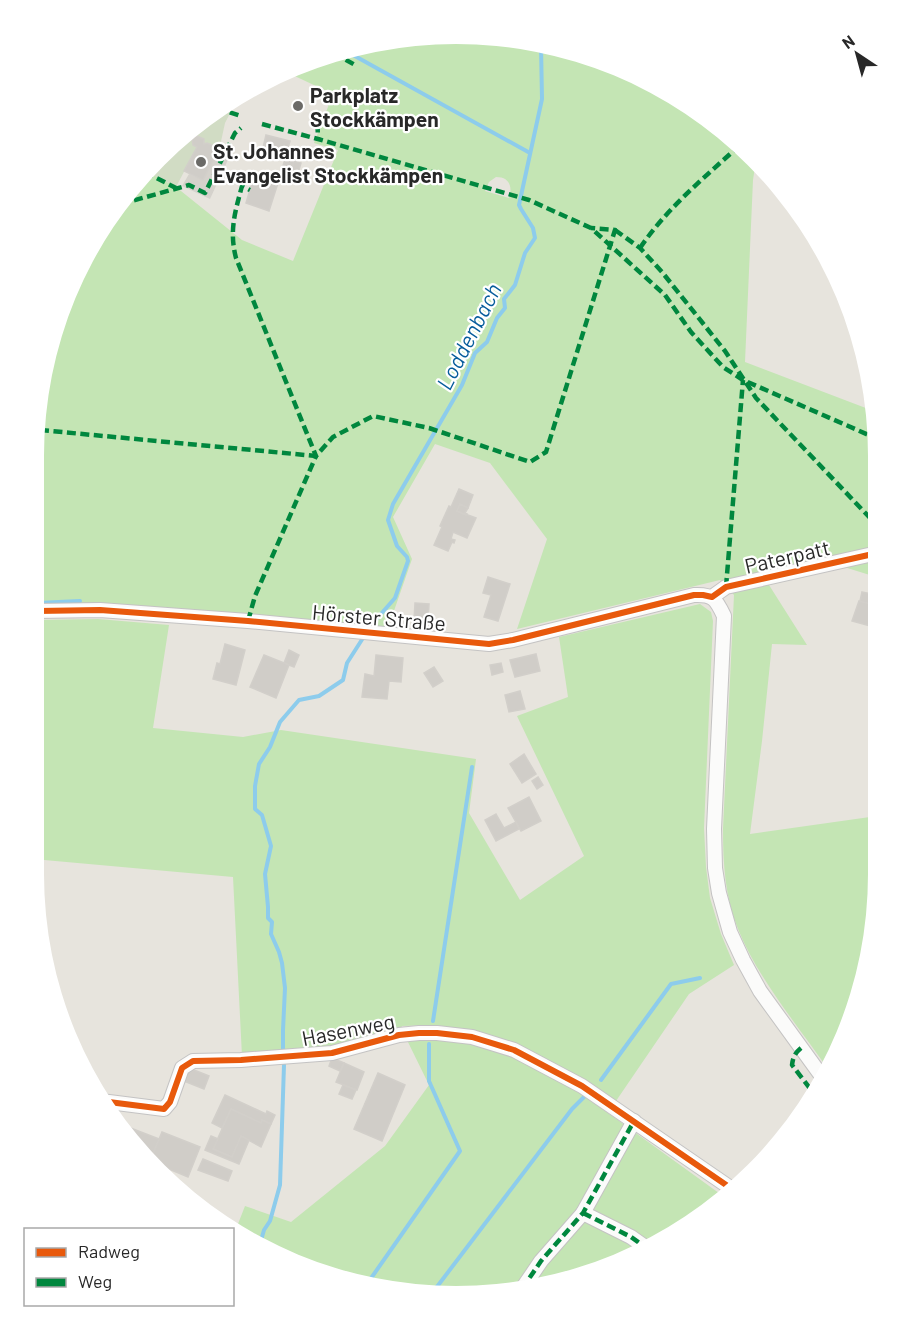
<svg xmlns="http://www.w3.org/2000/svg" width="911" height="1330" font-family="Barlow,sans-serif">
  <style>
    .green { fill: #c4e5b4; fill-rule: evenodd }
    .cemetery { fill: #d1dcc4 }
    .plaza { fill: #d5d2cc }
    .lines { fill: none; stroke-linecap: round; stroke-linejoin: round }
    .stream { stroke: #8dccec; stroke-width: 4 }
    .building { fill: #d0cdc8; stroke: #d2cfca; stroke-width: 1.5 }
    .minor-casing { stroke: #c4c3c3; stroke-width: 16 }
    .minor { stroke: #fbfbfa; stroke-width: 14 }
    .quiet { stroke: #00873e; stroke-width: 4.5; stroke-dasharray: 9 4.5; stroke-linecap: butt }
    .cycleway-casing { stroke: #fff; stroke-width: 10 }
    .cycleway { stroke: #e8590c; stroke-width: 6 }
    .poi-dot { fill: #6b6a67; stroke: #fff; stroke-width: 2 }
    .labels { text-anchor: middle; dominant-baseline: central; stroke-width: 4.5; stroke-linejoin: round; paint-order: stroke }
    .poi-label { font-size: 21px; font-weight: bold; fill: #282828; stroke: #fff; text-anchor: start }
    .street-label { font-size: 21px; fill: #282828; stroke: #fff }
    .water-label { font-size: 22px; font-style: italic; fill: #085d9c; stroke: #fff }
  </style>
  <rect width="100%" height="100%" fill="#e7e4dd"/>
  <g class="green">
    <path d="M456 33 538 41 617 65 691 104 754 157 756 160 753 180 745 362 871 410 873 576 844 567 769 585 807 645 772 644 762 741 750 834 877 816 878 875 870 957 846 1036 828 1069C798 1026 757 977 738 929 725 897 723 864 723 829L734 595 720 580 517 629 547 539 490 463 435 444 393 517 412 559 388 628 93 603 37 605 41 373 89 245 146 171 176 187 242 240 293 261 338 150 314 143 333 94 284 71 294 65 373 41ZM496 177C509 177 513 186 509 198L485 191 489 182Z"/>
    <path d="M700 604 711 612 713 621 704 828 706 867 710 898 721 934 734 965 689 994 616 1101 588 1082 481 1033 435 1025 402 1026 400 1030 332 1049 242 1056 233 877 33 859 37 620 98 619 169 625 153 728 243 737 281 730 476 759 469 813 520 900 584 856 517 716 568 697 559 637Z"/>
    <path d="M438 1037 473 1043 514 1055 579 1092 723 1196 643 1253 538 1289 401 1293 294 1265 236 1229 245 1206 291 1222 385 1146 429 1085 406 1038Z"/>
  </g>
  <path class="cemetery" d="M240 94 225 123 220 146 215 156 212 154V145L207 143 204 144V139L192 140 193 145 197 147 176 187 146 171 157 157 221 104Z"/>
  <path class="plaza" d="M220 146 232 151 210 199 182 186 189 174 203 180Z"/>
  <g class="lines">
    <g class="stream">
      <path d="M344 50 530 153"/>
      <path d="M37 603 80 601"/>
      <path d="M373 623 395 598 408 561 407 557 397 546 388 520 393 504 462 385 475 353 487 342 497 318 505 308 504 299 515 285 525 253 535 238 533 228 521 209 519 205 542 99 541 46 542 42"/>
      <path d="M433 1021 472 767"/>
      <path d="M283 1054V1030L285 988 282 963 279 952 271 934 272 922 268 918V907L265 874 271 846 262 815 255 809V786L259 764 270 747 280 722 299 700 319 696 343 680 347 663 363 638"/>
      <path d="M601 1080 671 984 700 978"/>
      <path d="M260 1244 264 1230 270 1221 280 1185 284 1065"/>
      <path d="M367 1284 460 1151 429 1081V1044"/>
      <path d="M433 1292 572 1109 586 1095"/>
    </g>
  </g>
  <g class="building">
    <path d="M266 135 290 141 285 158 262 152Z"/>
    <path d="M197 136 204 139V144L207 143 212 145 214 150 212 154 215 156 203 180 184 171 197 147 193 145 192 139Z"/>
    <path d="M287 152 296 155 289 179 280 176Z"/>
    <path d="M294 161 301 163 296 180 289 178Z"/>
    <path d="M254 176 278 183 269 211 246 203Z"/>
    <path d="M459 489 473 495 468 508 460 504 457 511 476 518 467 538 453 532 451 539 455 540 454 543 452 542 448 551 434 545 442 527 440 526 449 506 451 507Z"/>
    <path d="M460 504 468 508 465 513 467 514 466 515 457 511Z"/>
    <path d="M488 577 510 584 498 621 484 617 491 595 483 593Z"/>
    <path d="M862 592 872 594 869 604 860 601Z"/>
    <path d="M859 601 874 605V627L852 621Z"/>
    <path d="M415 603 429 604 428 622 414 621Z"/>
    <path d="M225 644 245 650 236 685 213 679 217 663 220 664Z"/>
    <path d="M289 650 299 655 294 667 284 663Z"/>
    <path d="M536 654 540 671 515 677 510 660Z"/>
    <path d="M264 655 289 665 276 698 250 687Z"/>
    <path d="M376 655 403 658 401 682 389 681 387 699 362 697 365 674 374 676Z"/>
    <path d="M501 663 503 672 492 675 490 665Z"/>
    <path d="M434 667 443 681 433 687 424 673Z"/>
    <path d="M520 691 525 709 509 712 505 695Z"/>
    <path d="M524 754 536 774 522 783 510 764Z"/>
    <path d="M538 777 543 785 537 789 532 781Z"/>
    <path d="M529 797 541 821 521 831 508 808Z"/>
    <path d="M496 814 504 828 516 822 519 829 496 841 485 820Z"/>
    <path d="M332 1058 344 1063 340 1071 329 1066Z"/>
    <path d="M344 1063 364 1072 357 1090 336 1082Z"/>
    <path d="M189 1068 209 1076 204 1089 184 1081Z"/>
    <path d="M378 1073 405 1085 382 1141 354 1129Z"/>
    <path d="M343 1085 356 1090 352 1099 339 1094Z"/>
    <path d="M225 1095 266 1114 267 1111 275 1115 271 1124 262 1120 261 1123 231 1109 222 1128 212 1123Z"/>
    <path d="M231 1109 261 1123 262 1120 271 1124 261 1147 241 1136 232 1157 213 1149Z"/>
    <path d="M115 1122 159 1139 150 1161Z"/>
    <path d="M162 1132 200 1147 188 1177 150 1161Z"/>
    <path d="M211 1136 218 1139 213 1149 232 1157 241 1136 249 1140 239 1164 205 1150Z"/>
    <path d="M203 1159 232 1171 228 1181 198 1170Z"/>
  </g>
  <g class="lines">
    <g class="minor-casing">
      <g id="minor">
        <path d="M712 597 726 587 873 554"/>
        <path d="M37 611 100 610 248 621 489 644 513 640 694 595C713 594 716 599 724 616L714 829 715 868 719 893 730 932 743 960 760 991 823 1078"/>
        <path d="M101 1101 164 1109 170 1102 182 1068 193 1061 241 1060 332 1053 399 1035 419 1033H437L472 1037 514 1050 582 1086 732 1189"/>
        <path d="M583 1213 631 1237 648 1249"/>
        <path d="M522 1289 541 1261 583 1213 634 1121"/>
      </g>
    </g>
    <use href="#minor" class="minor"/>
    <g class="quiet">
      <path d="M334 53 355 65"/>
      <path d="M217 108 241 116"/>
      <path d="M317 110 318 139"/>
      <path d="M262 124 318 139 529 200 591 228 665 295 691 332 723 367 743 380 871 436"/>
      <path d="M145 172 176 188"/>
      <path d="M121 204 189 185 205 193 235 133 241 128"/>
      <path d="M615 230 640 248 662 272 725 351 756 398 872 520"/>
      <path d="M640 248C667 208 705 177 740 145"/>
      <path d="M40 430 316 456 333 437 373 416 429 428 530 462 546 452 615 230 591 228"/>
      <path d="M726 587 743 380"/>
      <path d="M248 621 255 596 316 456 236 258C229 231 235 212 242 186L250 190"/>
      <path d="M801 1048C795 1053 793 1057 792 1065L815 1095"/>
      <path d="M583 1213 631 1237 648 1249"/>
      <path d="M522 1289 541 1261 583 1213 634 1121"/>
    </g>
    <g class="cycleway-casing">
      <g id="cycleway">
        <path d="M37 611 100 610 248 621 489 644 513 640 694 595H703L712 597 726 587 873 554"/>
        <path d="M101 1101 164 1109 170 1102 182 1068 193 1061 241 1060 332 1053 399 1035 419 1033H437L472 1037 514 1050 582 1086 732 1189"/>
      </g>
    </g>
    <use href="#cycleway" class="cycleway"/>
  </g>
  <g class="poi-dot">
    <circle cx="298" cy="106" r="6"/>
    <circle cx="201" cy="162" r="6"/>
  </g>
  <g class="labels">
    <g class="poi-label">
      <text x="310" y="94">Parkplatz<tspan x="310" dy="24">Stockkämpen</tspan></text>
      <text x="213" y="150">St. Johannes<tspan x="213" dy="24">Evangelist Stockkämpen</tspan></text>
    </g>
    <g class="street-label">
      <text transform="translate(787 556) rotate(-13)">Paterpatt</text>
      <text transform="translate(379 617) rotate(5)">Hörster Straße</text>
      <text transform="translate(348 1029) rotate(-11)">Hasenweg</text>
    </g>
    <g class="water-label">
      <text transform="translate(468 336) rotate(-63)">Loddenbach</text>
    </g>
  </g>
  <path d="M0 0H911V1330H0ZM456 44H456A412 412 0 0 1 868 456V874A412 412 0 0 1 456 1286H456A412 412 0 0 1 44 874V456A412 412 0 0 1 456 44Z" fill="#fff" fill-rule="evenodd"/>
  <rect x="24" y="1228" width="210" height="78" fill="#ffffff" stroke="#a9a9a9" stroke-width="1.5"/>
  <rect x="36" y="1248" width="30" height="9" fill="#e8590c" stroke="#a9a9a9" stroke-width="1.5"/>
  <text x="78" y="1258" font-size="18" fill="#282828">Radweg</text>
  <rect x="36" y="1278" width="30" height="9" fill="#00873e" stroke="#a9a9a9" stroke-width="1.5"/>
  <text x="78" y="1288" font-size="18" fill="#282828">Weg</text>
  <g transform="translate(857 54) rotate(324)" stroke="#ffffff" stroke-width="4.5" paint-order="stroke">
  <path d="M0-4.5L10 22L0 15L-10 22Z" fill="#282828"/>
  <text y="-9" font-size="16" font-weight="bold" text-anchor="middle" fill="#282828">N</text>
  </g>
</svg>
